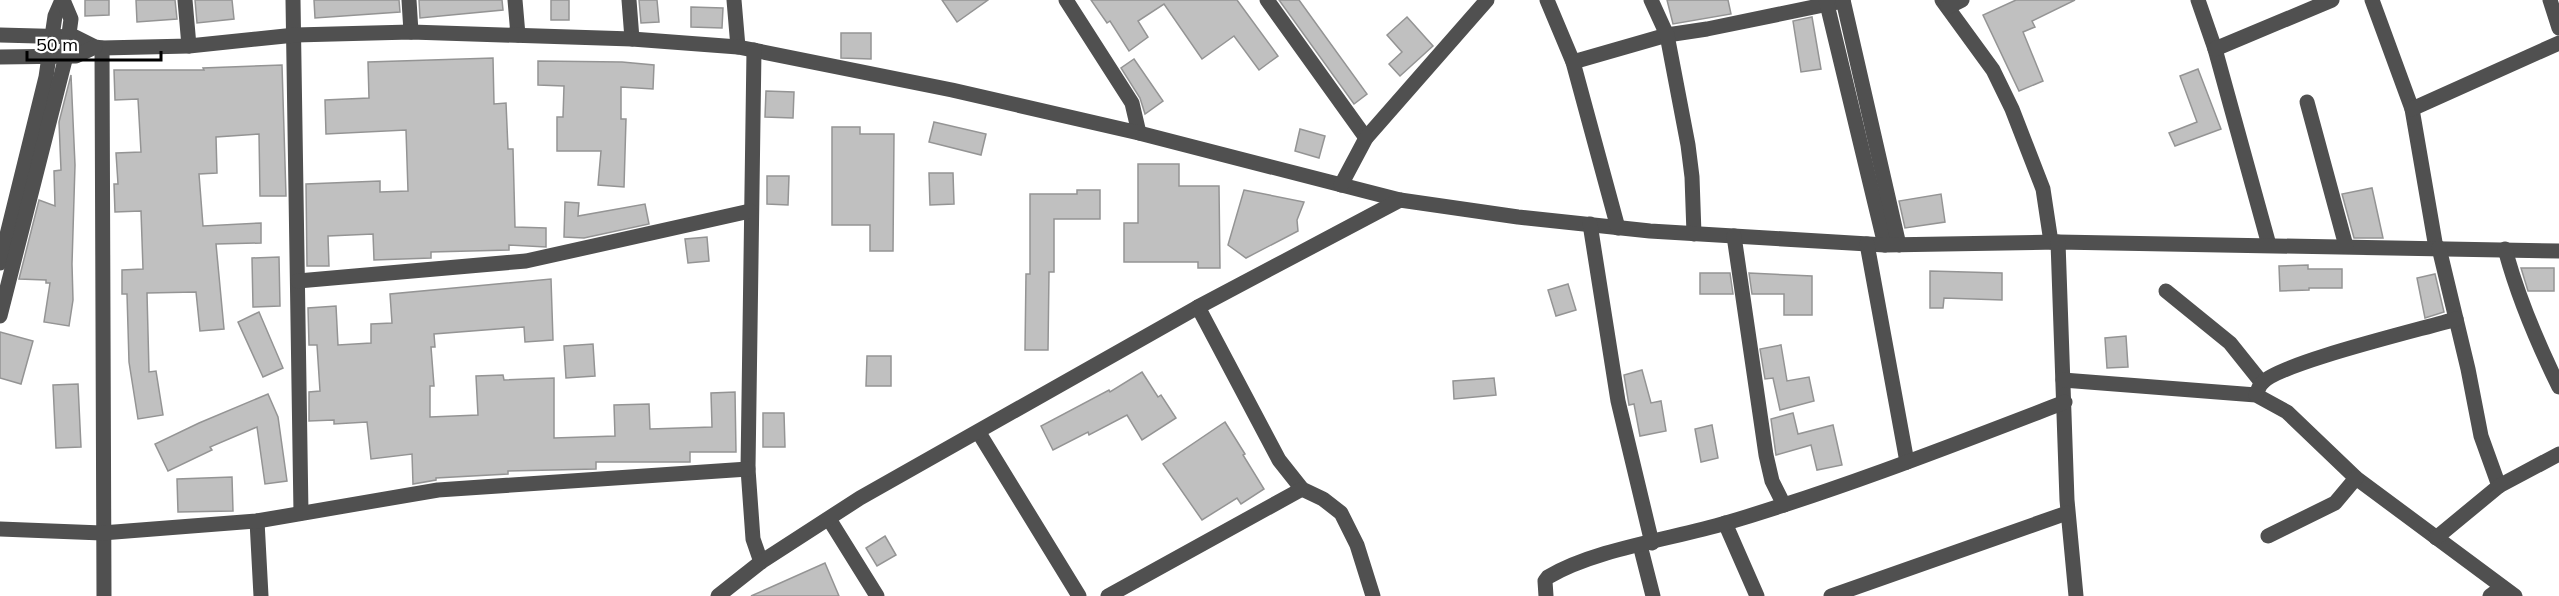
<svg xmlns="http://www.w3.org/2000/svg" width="2559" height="596" font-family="Mulish,sans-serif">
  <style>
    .building { fill: #c0c0c0; stroke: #949494; stroke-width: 1.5 }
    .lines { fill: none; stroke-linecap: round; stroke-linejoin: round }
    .minor { stroke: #505050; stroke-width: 15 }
  </style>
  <rect width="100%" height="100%" fill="#fff"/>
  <g class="building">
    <path d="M85 0H109V15L85 16Z"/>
    <path d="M136 0H175L177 19 137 22Z"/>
    <path d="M195 0H232L234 19 197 23Z"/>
    <path d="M314 0H399L400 12 315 18Z"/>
    <path d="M419 0H502L503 10 420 18Z"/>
    <rect x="551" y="0" width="18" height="20"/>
    <path d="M639 0H657L659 22 641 23Z"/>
    <path d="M942 0H988L957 22Z"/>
    <path d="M1091 0H1237L1278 56 1259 70 1234 36 1202 59 1164 4 1138 21 1148 37 1129 51 1110 21 1107 23Z"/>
    <path d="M1279 0H1299L1367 94 1354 104Z"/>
    <path d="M1667 0H1728L1731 14 1673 24Z"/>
    <path d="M2016 0H2075L2032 21 2035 27 2023 32 2043 81 2019 91 1983 15Z"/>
    <path d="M691 7 723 8 722 28 691 27Z"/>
    <path d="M1407 17 1433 46 1400 76 1389 64 1402 52 1387 35Z"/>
    <path d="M1812 17 1821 69 1801 72 1793 21Z"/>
    <path d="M841 33H871V59L841 58Z"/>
    <path d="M493 58 494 104 506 103 508 149H513L515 227 546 228V247L509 245V250L431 252V258L374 260 373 234 328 236 329 266H307L306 184 380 181V192L408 191 406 130 326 134 325 100 369 98 368 62Z"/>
    <path d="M1134 59 1163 101 1145 114 1140 98 1121 68Z"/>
    <path d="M538 61 622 62 654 65 653 89 621 87V119H626L624 187 598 185 601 151H557V117H563L564 86 538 85Z"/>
    <path d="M282 65 286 196H260L259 134 216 137 217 173 199 174 203 226 261 223V243L216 244 224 329 200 331 196 292 147 293 149 372 156 371 163 415 138 419 129 362 127 294H122V270L143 269 141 211 115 212 114 184H118L116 153 141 152 138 99 115 100 114 70H204L203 68Z"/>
    <path d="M2198 69 2221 129 2175 146 2169 133 2197 122 2180 76Z"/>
    <path d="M71 75 75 165 72 264 73 300 69 326 44 322 50 283H46V280L19 279 39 200 55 206 54 171 61 170 59 122Z"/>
    <path d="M766 91 794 92 793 118 765 117Z"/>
    <path d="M934 122 986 134 981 155 929 142Z"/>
    <path d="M832 127H860V134H894L893 251H870V225H832Z"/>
    <path d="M1300 129 1325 136 1319 158 1295 151Z"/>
    <path d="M1138 164H1179V186H1219L1220 268H1198V262H1124V223H1138Z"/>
    <path d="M929 173H953L954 204 930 205Z"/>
    <path d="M767 176H789L788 205 767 204Z"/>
    <path d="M2372 188 2383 238H2354L2342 194Z"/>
    <path d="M1077 190H1100V219H1054V272H1049L1048 350H1025L1026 274H1030V194H1077Z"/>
    <path d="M1244 190 1304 202 1297 220 1298 231 1246 258 1228 245Z"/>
    <path d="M1941 194 1945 222 1905 228 1899 201Z"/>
    <path d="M565 202 579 203 578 216 645 204 649 224 584 238 564 237Z"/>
    <path d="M707 237 709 261 688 263 685 239Z"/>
    <path d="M279 257 280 306 253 307 252 258Z"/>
    <path d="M2308 265V269H2342V288H2309V290L2280 291 2279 266Z"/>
    <path d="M2521 268H2554V291H2528Z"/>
    <path d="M1930 271 2002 273V300L1944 298 1943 308H1930Z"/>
    <path d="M1700 273H1730L1733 294H1700Z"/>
    <path d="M1749 273 1812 276V315H1784V294H1752Z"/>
    <path d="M2435 274 2444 312 2425 318 2417 278Z"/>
    <path d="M551 279 553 340 525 342 524 327 434 334 435 347H431L434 386H430V417L478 415 476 376 503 375 504 380 554 378V438L615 436 614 405 649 404 650 429 712 427 711 393 735 392 736 452H690V462H596V469L508 471V474L436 478V480L413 484 412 454 371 459 367 422 334 424V420L309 421V392L320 391 317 345H309L308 308 336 306 338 345 371 343V324L392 323 390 294Z"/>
    <path d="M1568 284 1576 310 1556 316 1548 290Z"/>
    <path d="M259 312 283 368 263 377 238 322Z"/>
    <path d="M0 332 33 341 21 384 0 378Z"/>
    <path d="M2126 336 2128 367 2107 368 2105 338Z"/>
    <path d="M593 344 595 376 566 378 564 346Z"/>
    <path d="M1781 345 1787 381 1809 377 1814 401 1780 410 1773 378 1765 379 1760 349Z"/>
    <path d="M867 356H891V386H866Z"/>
    <path d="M1642 370 1651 403 1661 401 1666 431 1640 436 1634 404 1629 405 1624 375Z"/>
    <path d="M1142 372 1158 397 1161 395 1176 418 1142 440 1127 415 1089 435 1088 432 1053 450 1041 426 1109 390 1110 392Z"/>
    <path d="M1494 378 1496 395 1454 399 1453 381Z"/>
    <path d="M78 384 81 447 56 448 53 385Z"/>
    <path d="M268 394 278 417 287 481 265 484 257 427 210 447 212 450 168 471 155 444 199 423Z"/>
    <path d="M763 413H784L785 447H763Z"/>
    <path d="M1793 413 1798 434 1833 425 1842 465 1817 470 1811 445 1776 455 1771 419Z"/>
    <path d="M1225 422 1245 454 1243 455 1264 489 1241 504 1237 498 1202 520 1163 464Z"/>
    <path d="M1712 425 1718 458 1701 462 1695 429Z"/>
    <path d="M232 477 233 511 178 512 177 479Z"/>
    <path d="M885 536 896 555 877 566 866 548Z"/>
    <path d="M825 563 839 596H751Z"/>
  </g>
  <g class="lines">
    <g class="minor">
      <path d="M185 0 189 46"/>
      <path d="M293 0 301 513"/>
      <path d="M409 0 411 32"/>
      <path d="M515 0 518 35"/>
      <path d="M629 0 632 39"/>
      <path d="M734 0 738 47"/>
      <path d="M1066 0 1132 103 1139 133"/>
      <path d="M1267 0 1366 138"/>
      <path d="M1547 0 1573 62 1667 35 1707 29 1843 1"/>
      <path d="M1651 0 1667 35 1688 145 1692 177 1694 234"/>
      <path d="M1826 0 1885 245"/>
      <path d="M1843 0 1899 245"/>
      <path d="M1942 0 1993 70 2012 109 2043 189 2051 242"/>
      <path d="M2198 0 2215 49 2269 245"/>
      <path d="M2372 0 2412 109 2436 248"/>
      <path d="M2550 0 2559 28"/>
      <path d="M1948 7 1962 0"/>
      <path d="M0 35 75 37 95 47 102 48 189 46 295 35 411 32 632 39 738 47 952 90 1139 133 1400 200 1518 217 1650 231 1885 245 2058 242 2559 251"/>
      <path d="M102 48 104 596"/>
      <path d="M2215 49 2332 0"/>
      <path d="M754 50 748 469 753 539 761 562"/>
      <path d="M0 57 76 56 95 47"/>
      <path d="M1573 62 1618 228"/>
      <path d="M2307 102 2346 246"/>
      <path d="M2412 109 2559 43"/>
      <path d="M1341 185 1366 138 1487 0"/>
      <path d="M1590 224 1618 401 1652 543"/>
      <path d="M1734 236 1766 455 1772 481 1784 505"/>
      <path d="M2058 242 2067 500 2076 596"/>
      <path d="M1867 244 1907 462"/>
      <path d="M2439 248 2468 369 2481 436 2499 486"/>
      <path d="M2505 249C2518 298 2537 342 2559 387"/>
      <path d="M0 263 46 77 55 16 62 0"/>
      <path d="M298 281 526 261 750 211"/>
      <path d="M2166 291 2230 343 2262 383"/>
      <path d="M1198 307 1279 460 1302 489 1323 499 1341 513 1357 545 1373 596"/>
      <path d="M0 316 66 56 71 19 63 0"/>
      <path d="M2063 380 2256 395 2287 412 2356 478 2515 596"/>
      <path d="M2256 395C2257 392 2259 386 2262 383 2279 363 2423 329 2456 319"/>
      <path d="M979 433 1079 596"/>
      <path d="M829 519 877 596"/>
      <path d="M257 521 261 596"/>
      <path d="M1725 523 1757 596"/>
      <path d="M0 529 102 533 257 521 438 490 748 469"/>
      <path d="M2268 536 2335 503 2356 478"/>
      <path d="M2436 538 2499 486 2559 454"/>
      <path d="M1640 545 1653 596"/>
      <path d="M718 596 761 562 860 498 1198 307 1400 200"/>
      <path d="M1108 596 1302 489"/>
      <path d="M1546 596 1545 581 1548 577C1595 549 1672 539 1726 523 1841 489 1953 445 2065 402"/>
      <path d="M1831 596 2067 513"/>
      <path d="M2490 596 2502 587"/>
    </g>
  </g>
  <path d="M27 51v9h134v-9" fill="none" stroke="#000000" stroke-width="3"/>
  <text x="36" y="51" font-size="18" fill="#000000" stroke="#ffffff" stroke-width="4.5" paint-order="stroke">50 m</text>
</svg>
